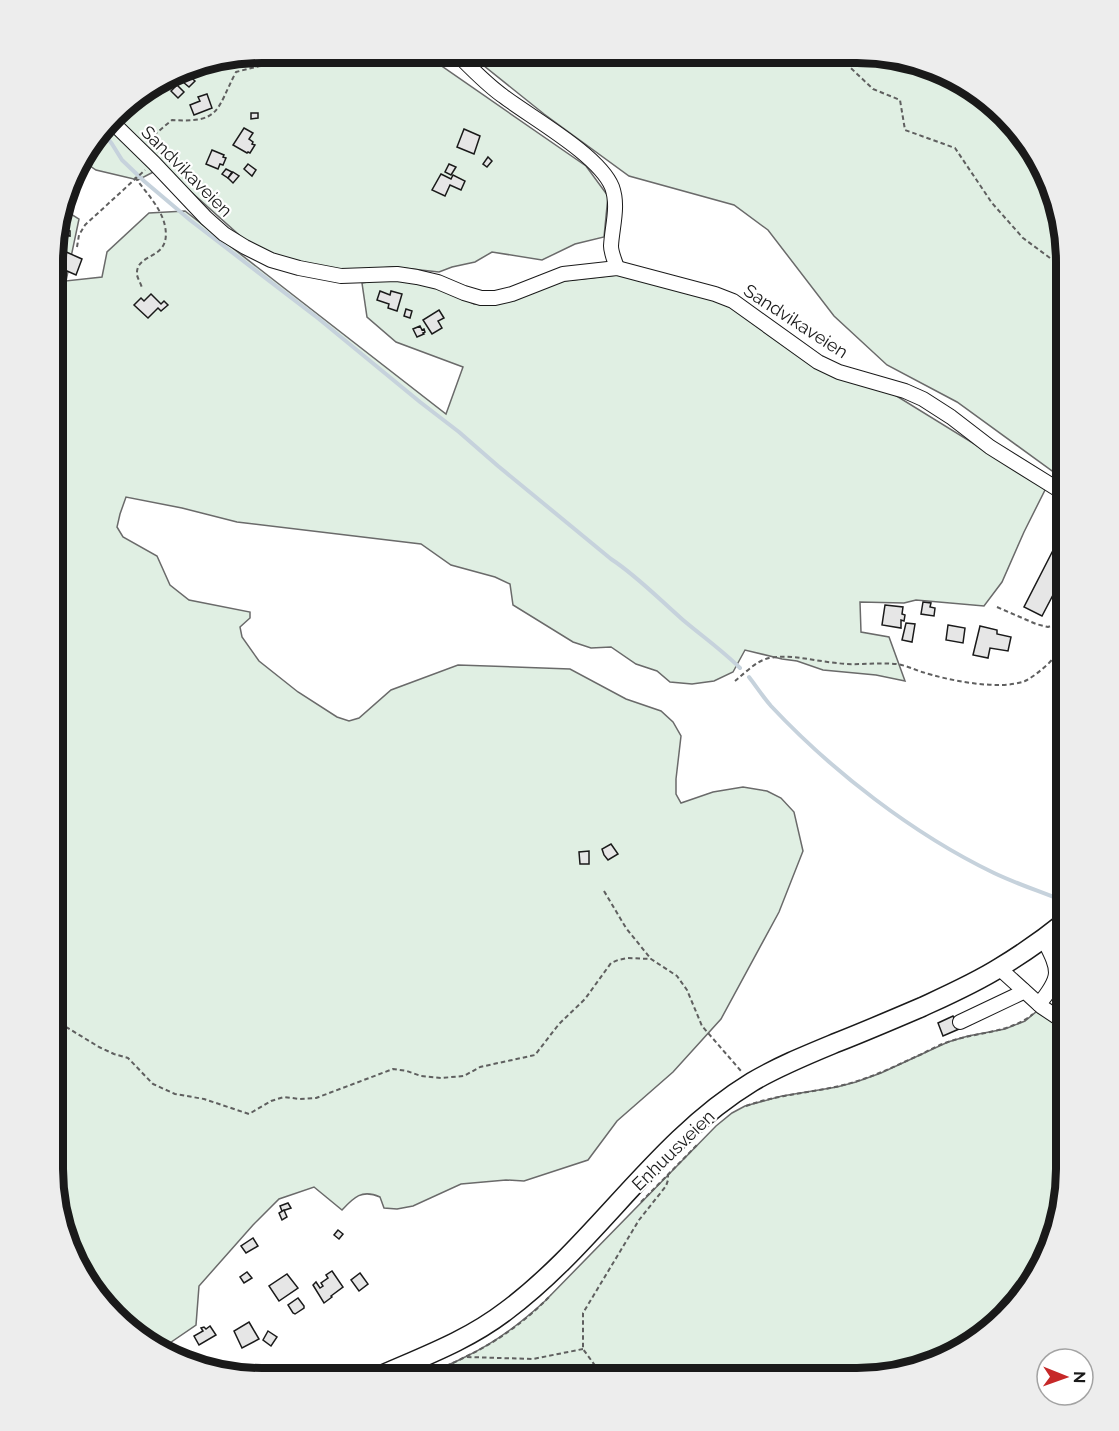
<svg xmlns="http://www.w3.org/2000/svg" width="1119" height="1431" font-family="Raleway,sans-serif">
  <style>
    .green { fill: #e0efe3; stroke: #6a6a6a; stroke-width: 1.5 }
    .lines { fill: none; stroke-linecap: round; stroke-linejoin: round }
    .stream { stroke: #c6d2dc; stroke-width: 4 }
    .building { fill: #e6e6e6; stroke: #1a1a1a; stroke-width: 1.5 }
    .minor-casing { stroke: #1a1a1a; stroke-width: 16 }
    .major-casing { stroke: #1a1a1a; stroke-width: 21 }
    .path { stroke: #5f5f5f; stroke-width: 2; stroke-dasharray: 4.5 3; stroke-linecap: butt }
    .minor { stroke: #fff; stroke-width: 14 }
    .major { stroke: #fff; stroke-width: 18 }
    .labels { text-anchor: middle; dominant-baseline: central; stroke-width: 4.5; stroke-linejoin: round; paint-order: stroke }
    .street-label { font-size: 18px; fill: #1a1a1a; stroke: #fff }
    .rim { fill: none; stroke: #1a1a1a; stroke-width: 8 }
  </style>
  <rect width="100%" height="100%" fill="#fff"/>
  <g class="green">
    <path d="M262 53H420L440 65 586 166 608 196 604 237 575 244 542 260 492 252 475 262 452 267 439 272 393 267 357 270 327 268 301 263 278 256 246 241 163 167 138 180 96 170 80 159 124 104 194 64Z"/>
    <path d="M468 53 885 54 974 88 1045 169 1066 261V481L957 402 887 365 834 316 768 230 734 205 629 176 544 114Z"/>
    <path d="M63 209 79 219 66 281 102 277 107 252 149 213 185 211 446 414 463 367 396 342 367 317 362 283 402 276 440 287 474 304H490L563 281 635 273 723 300 829 371 882 387 1046 488 1024 532 1002 582 984 606 916 600 904 603 860 602 861 632 889 637 905 681 876 675 823 670 797 661 782 659 745 650 733 672 714 681 692 684 670 682 657 671 636 664 611 647 591 648 573 642 513 605 510 584 495 577 451 565 421 544 237 522 182 508 126 497 120 514 117 527 123 537 157 556 170 585 189 600 250 612V618L240 627 242 637 259 661 298 692 337 717 349 721 359 718 391 690 458 665 570 669 626 699 661 711 673 722 681 736 676 779V794L681 803 713 792 743 787 767 791 781 798 794 812 803 851 779 912 721 1019 673 1072 617 1121 588 1160 524 1181 506 1180 461 1184 413 1206 397 1209 384 1208 380 1197C362 1189 354 1197 342 1210L314 1187 279 1199 253 1225 199 1286 196 1325 161 1349 145 1343 74 1262 53 1170 54 234Z"/>
    <path d="M1042 1007 1066 1023V1183L1031 1285 950 1357 858 1378 418 1377C434 1371 450 1365 465 1357 495 1343 521 1323 545 1301L716 1126 732 1113 745 1106 782 1096 837 1087 856 1082 881 1073 948 1042 968 1036 1005 1029 1025 1021Z"/>
  </g>
  <g class="lines">
    <g class="stream">
      <path d="M102 131 112 144 122 160 144 181 190 220 319 319 420 402 459 432 498 466 611 559C637 576 659 599 683 620 702 636 723 651 740 668"/>
      <path d="M749 677C756 686 763 697 771 706 832 771 913 834 994 873 1017 884 1042 892 1066 902"/>
    </g>
  </g>
  <g class="building">
    <path d="M189 76 195 81 189 87 183 82Z"/>
    <path d="M177 85 184 92 178 98 171 91Z"/>
    <path d="M207 94 212 108 194 115 190 105 200 101 198 97Z"/>
    <path d="M251 113H258V118L251 119Z"/>
    <path d="M244 128 253 133 249 139 253 142 252 144 255 145 250 153 248 152 247 153 233 145Z"/>
    <path d="M464 129 480 136 474 154 457 147Z"/>
    <path d="M212 150 224 155 223 157 226 158 223 165 220 164 218 169 206 164Z"/>
    <path d="M488 157 492 161 487 167 483 164Z"/>
    <path d="M248 164 256 170 252 176 244 169Z"/>
    <path d="M449 164 456 167 451 175 445 172Z"/>
    <path d="M226 169 232 172 228 178 222 174Z"/>
    <path d="M233 172 239 176 233 183 228 178Z"/>
    <path d="M441 174 451 179 453 175 465 181 461 190 450 185 445 196 432 190Z"/>
    <path d="M64 230 70 231V236L64 235Z"/>
    <path d="M64 251 82 259 76 275 58 267Z"/>
    <path d="M380 291 390 295 391 291 402 294 397 311 388 308 389 304 377 300Z"/>
    <path d="M151 294 161 304 164 301 168 305 161 311 158 308 148 318 134 305 141 298 144 301Z"/>
    <path d="M406 309 412 311 410 318 404 316Z"/>
    <path d="M439 310 444 318 438 321 442 328 432 334 423 320Z"/>
    <path d="M420 326 422 330 424 329 425 332 423 333 424 334 417 337 413 329Z"/>
    <path d="M1066 510V524L1061 521Z"/>
    <path d="M1066 525V570L1042 616 1024 607Z"/>
    <path d="M923 602 931 603 930 607 935 608 934 616 921 614Z"/>
    <path d="M885 605 903 607 902 614 905 615 904 621 901 620V628L882 625Z"/>
    <path d="M906 623 915 624 912 642 902 640Z"/>
    <path d="M948 625 965 628 963 643 946 640Z"/>
    <path d="M980 626 997 630V634L1011 637 1008 651 990 648 988 658 973 655Z"/>
    <path d="M611 844 618 854 608 860 604 855 602 849Z"/>
    <path d="M589 851V864H580L579 852Z"/>
    <path d="M953 1016 959 1029 943 1036 938 1023Z"/>
    <path d="M288 1203 291 1208 282 1211 280 1206Z"/>
    <path d="M284 1210 287 1217 282 1220 279 1213Z"/>
    <path d="M338 1230 343 1234 339 1239 334 1235Z"/>
    <path d="M253 1238 258 1246 246 1253 241 1246Z"/>
    <path d="M332 1271 343 1287 331 1296 332 1297 324 1303 313 1285 316 1282 320 1288 323 1286 321 1283 328 1278 326 1275Z"/>
    <path d="M247 1272 252 1278 244 1283 240 1277Z"/>
    <path d="M360 1273 368 1284 359 1291 351 1280Z"/>
    <path d="M287 1274 298 1288 279 1301 269 1286Z"/>
    <path d="M298 1298 304 1306V1308L295 1314 293 1313 288 1305Z"/>
    <path d="M249 1322 259 1339 242 1348 234 1331Z"/>
    <path d="M210 1326 216 1335 199 1345 194 1336 203 1331 201 1328 204 1327 206 1329Z"/>
    <path d="M268 1331 277 1337 271 1346 263 1340Z"/>
    <path d="M312 1368 315 1373 309 1376 306 1371Z"/>
  </g>
  <g class="lines">
    <g class="minor-casing">
      <g id="minor">
        <path d="M456 53C471 68 486 84 503 96 532 118 599 155 612 187 619 206 612 227 611 246 611 253 615 261 617 268"/>
        <path d="M111 121 154 163 206 218 224 234 245 247 271 260 299 268 341 276 397 274 417 277 438 282 464 293 481 298H495L512 294 563 274 617 268 715 294 733 301 818 362 839 372 905 391 923 399 951 417 990 447 1059 490 1066 491"/>
        <path d="M999 968 1042 1007 1066 1023"/>
        <path d="M1039 1004C1063 975 1059 970 1043 938"/>
        <path d="M960 1022 1019 994 1023 990"/>
      </g>
    </g>
    <g class="major-casing">
      <path id="major" d="M377 1377C422 1357 467 1341 506 1311 596 1244 655 1141 752 1082 779 1066 809 1054 838 1042 866 1031 894 1019 922 1007 948 995 975 983 999 968 1022 954 1045 938 1066 921"/>
    </g>
    <g class="path">
      <path d="M834 54 837 55 873 89 900 100 905 130 955 148 992 203 1023 238 1050 258 1066 257"/>
      <path d="M148 140 172 120C221 123 216 110 236 72L310 53"/>
      <path d="M135 177C146 193 161 207 165 226 172 262 135 251 137 275 138 279 141 284 142 288"/>
      <path d="M77 247 79 235 85 225 145 170"/>
      <path d="M997 607 1036 624 1048 627 1056 624 1060 615 1066 595"/>
      <path d="M735 681C745 673 756 661 769 658 792 654 814 661 837 663 856 666 876 662 896 664 905 665 913 669 922 672 947 680 999 691 1025 681 1033 677 1040 671 1047 665 1059 653 1063 646 1061 629L1056 624"/>
      <path d="M604 891 626 928 651 959"/>
      <path d="M53 1019 99 1047 114 1054 128 1058 153 1084 175 1094 204 1099 249 1114 271 1101 284 1097 300 1099 316 1098 393 1069 407 1071 421 1076 441 1078 464 1076 480 1067 535 1055 559 1024 585 999 611 963 618 960 628 958 651 959 677 976 687 990 702 1026 741 1071"/>
      <path d="M746 1106C781 1093 819 1093 854 1082 878 1075 899 1064 922 1054 931 1049 941 1044 951 1041 978 1032 1010 1033 1033 1014"/>
      <path d="M641 1202 698 1144"/>
      <path d="M467 1357 533 1359 583 1349"/>
      <path d="M418 1377C434 1371 450 1365 465 1357 497 1342 527 1320 551 1295"/>
      <path d="M604 1378 583 1349V1313L639 1220 666 1186 668 1180V1175"/>
    </g>
    <use href="#minor" class="minor"/>
    <use href="#major" class="major"/>
  </g>
  <g class="labels">
    <g class="street-label">
      <text transform="translate(187 171) rotate(45)">Sandvikaveien</text>
      <text transform="translate(796 321) rotate(33)">Sandvikaveien</text>
      <text transform="translate(673 1150) rotate(-44)">Enhuusveien</text>
    </g>
  </g>
  <path d="M0 0H1119V1431H0ZM262 63H857A199 199 0 0 1 1056 262V1169A199 199 0 0 1 857 1368H262A199 199 0 0 1 63 1169V262A199 199 0 0 1 262 63Z" fill="#ededed" fill-rule="evenodd"/>
  <path class="rim" d="M262 63H857A199 199 0 0 1 1056 262V1169A199 199 0 0 1 857 1368H262A199 199 0 0 1 63 1169V262A199 199 0 0 1 262 63Z"/>
  <g transform="translate(1065 1377) rotate(91)"><circle r="28" fill="#ffffff" stroke="#a3a3a3" stroke-width="1.5"/>
  <path d="M0-4.5L10 22L0 15L-10 22Z" fill="#c62828"/>
  <text y="-9" font-size="16" font-weight="bold" text-anchor="middle" fill="#1a1a1a">N</text>
  </g>
</svg>
